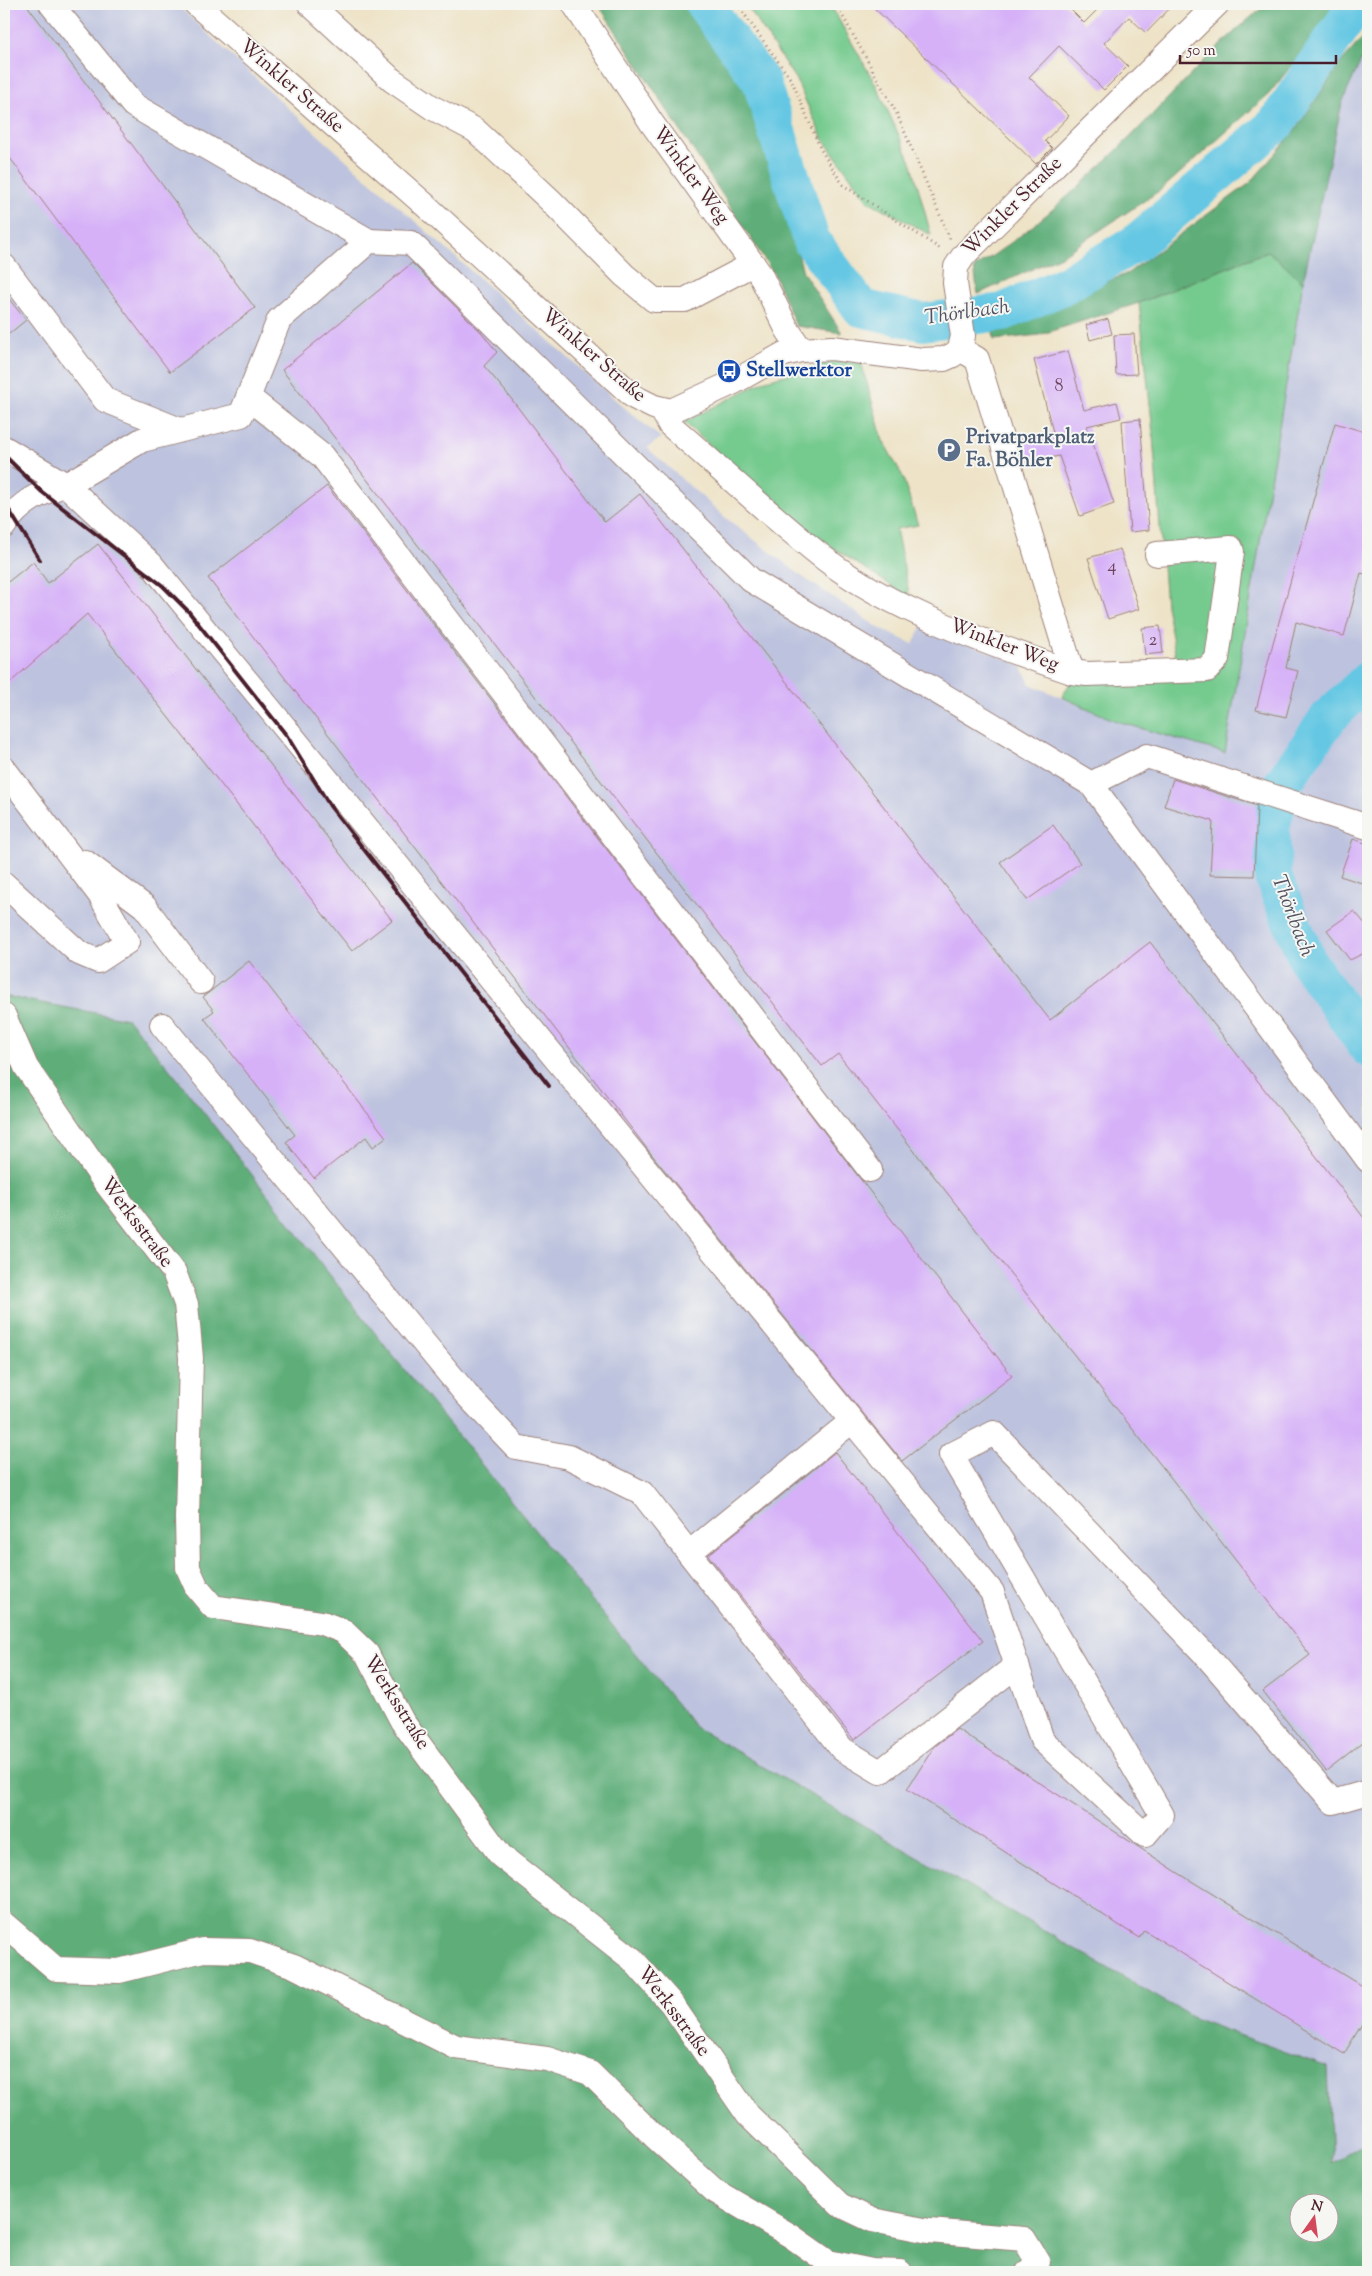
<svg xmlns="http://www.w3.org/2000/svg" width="1372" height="2276" font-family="'Sorts Mill Goudy',serif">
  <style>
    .industrial { fill: #bdc3de }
    .green { fill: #74ca8e; stroke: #5f745c }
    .forest { fill: #5fae79; stroke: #546652; fill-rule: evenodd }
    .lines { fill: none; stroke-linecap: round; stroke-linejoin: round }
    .river { stroke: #65c7e3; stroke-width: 38 }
    .building { fill: #d6b1f8 }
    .minor-casing { stroke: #9c8179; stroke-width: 26 }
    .path { stroke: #9c8179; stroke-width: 3; stroke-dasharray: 1 4; stroke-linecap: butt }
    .minor { stroke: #fff; stroke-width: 24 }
    .rail { stroke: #4a1f2b; stroke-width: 4 }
    .labels { text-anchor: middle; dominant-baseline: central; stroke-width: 4; stroke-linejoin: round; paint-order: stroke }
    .number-label { font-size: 18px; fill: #6d445e }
    .street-label { font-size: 20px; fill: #4a1f2b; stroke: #f6f6f2 }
    .transit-label { font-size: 20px; font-weight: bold; fill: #164399; stroke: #f6f6f2; text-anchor: start }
    .service-label { font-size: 20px; font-weight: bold; fill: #4e5e75; stroke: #f6f6f2; text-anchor: start }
    .water-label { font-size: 21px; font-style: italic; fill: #525162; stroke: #f6f6f2 }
  </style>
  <rect width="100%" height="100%" fill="#f6f6f2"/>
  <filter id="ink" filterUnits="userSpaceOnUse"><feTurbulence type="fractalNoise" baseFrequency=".02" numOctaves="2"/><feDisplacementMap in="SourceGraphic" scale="10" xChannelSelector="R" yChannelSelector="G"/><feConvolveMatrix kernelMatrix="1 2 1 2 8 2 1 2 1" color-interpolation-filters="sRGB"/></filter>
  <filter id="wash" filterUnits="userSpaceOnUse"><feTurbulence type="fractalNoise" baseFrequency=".0096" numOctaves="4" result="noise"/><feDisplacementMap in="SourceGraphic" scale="20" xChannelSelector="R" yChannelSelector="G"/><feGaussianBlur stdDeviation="1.12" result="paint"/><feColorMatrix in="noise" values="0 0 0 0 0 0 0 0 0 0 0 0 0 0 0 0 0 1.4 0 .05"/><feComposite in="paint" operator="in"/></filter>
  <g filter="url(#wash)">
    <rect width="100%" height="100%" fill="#eee3c7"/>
    <path class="industrial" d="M4 4H176L288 108 627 410 661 438 647 448 727 519 804 578 879 628 913 644 923 625 1021 665 1030 684 1116 721 1225 753 1306 263 1342 103 1368 45V2140L1331 2165 1327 2067 1195 2019 695 1727 385 1346 180 1082 128 1019 4 996Z"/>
    <g class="green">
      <path d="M746 4H830L876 85 912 164 931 235 868 201 823 139 796 80Z"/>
      <path d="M1268 251 1303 282 1225 753 1116 721 1062 697 1071 681 1178 668 1166 606 1152 423 1139 303Z"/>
      <path d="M833 362H861L883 441 902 475 918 525 896 529 910 598 792 521 684 422 766 380Z"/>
    </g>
    <g class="forest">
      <path d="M598 4H693L737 67 782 171 792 232 803 272 842 333 796 326 774 274Z"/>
      <path d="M1267 4H1340L1269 94 1162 189 1063 255 978 294 974 268C1025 236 1072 194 1115 152 1166 103 1211 48 1267 4Z"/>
      <path d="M1368 32V45L1342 103 1303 282 1268 251 1139 303 1039 335 994 340 993 332 1007 324 1128 273 1250 183 1294 132 1342 61Z"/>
      <path d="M4 996 128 1019 180 1082 385 1346 695 1727 1195 2019 1327 2067 1331 2164 1368 2140V2272H4ZM1300 2204H1330V2234H1300Z"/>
    </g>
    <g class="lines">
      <g class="river">
        <path d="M704 4 761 81 811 240 861 308 923 322 1003 312 1063 286 1136 243 1275 125 1357 4"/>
        <path d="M1368 680 1329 717 1282 784 1271 828 1273 877 1308 962 1368 1048"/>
      </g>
    </g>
    <g id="blocks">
      <g class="building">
        <path d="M4 4H26L255 308 170 372 4 150Z"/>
        <path d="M870 4H1065L1084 23 1103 4H1174L1146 33 1129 17 1104 43 1128 66 1104 90 1059 46 1029 77 1069 116 1045 141 1052 148 1036 164Z"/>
        <path d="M412 263 482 333 497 352 484 366 506 392 605 522 640 494 1050 1020 1150 942 1368 1223V1738L1326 1771 1263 1691 1310 1655 838 1054 822 1066 282 370Z"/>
        <path d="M4 293 26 320 4 338Z"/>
        <path d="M1108 319 1112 334 1090 340 1086 325Z"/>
        <path d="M1134 334 1137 374 1116 375 1114 335Z"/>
        <path d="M1068 351 1084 410 1117 402 1121 418 1087 426 1114 504 1080 516 1059 456 1025 463 1020 439 1053 432 1034 360Z"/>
        <path d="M1140 419 1149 530 1130 532 1122 421Z"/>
        <path d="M1335 423 1368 433V575L1361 573 1344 636 1296 622 1286 668 1298 671 1286 717 1256 710 1273 643Z"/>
        <path d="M327 486 1012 1376 902 1461 648 1150 208 578Z"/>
        <path d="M98 544 392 920 352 951 87 614 4 688V585L33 562 48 583Z"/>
        <path d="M1120 549 1139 609 1108 619 1088 558Z"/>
        <path d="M1160 626 1163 653 1145 655 1142 628Z"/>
        <path d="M1173 779 1257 806 1254 876 1210 875 1213 821 1164 806Z"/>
        <path d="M1053 825 1080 863 1027 900 1000 862Z"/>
        <path d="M1353 839 1368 844V885L1340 876Z"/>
        <path d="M1354 911 1368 927V951L1350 960 1327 930Z"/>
        <path d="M249 961 386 1137 373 1147 366 1137 314 1178 286 1142 295 1135 204 1018 214 1011 203 997Z"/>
        <path d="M835 1452 983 1641 854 1740 708 1555Z"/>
        <path d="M957 1729 1180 1874 1368 1990V2014L1344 2054 1144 1930 1139 1938 907 1789 934 1747Z"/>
      </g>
    </g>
  </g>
  <g filter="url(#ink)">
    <use href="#blocks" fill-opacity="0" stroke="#9c8179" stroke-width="1"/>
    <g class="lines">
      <g class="minor-casing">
        <g id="minor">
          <path d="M51 4 133 105 369 241"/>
          <path d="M196 4 425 205 634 397 654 407 671 411 734 382 784 354 801 350 832 348 922 360 944 359 953 355 960 349 963 336 955 283 956 267 964 255 1217 4"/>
          <path d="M310 4 392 80 433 108 475 130 550 200 624 275 654 300H685L753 264"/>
          <path d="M574 4 651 122 760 274 787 329 801 350"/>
          <path d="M4 266 105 400 180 430"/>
          <path d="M248 397 322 456 870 1170"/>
          <path d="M662 410 670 425C721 469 771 517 825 559 891 610 994 646 1072 672L977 359 960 349"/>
          <path d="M4 448 66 485"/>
          <path d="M4 526C19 503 40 492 66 485"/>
          <path d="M1072 672 1087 674 1207 670 1217 659 1232 552 1231 548 1157 554"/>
          <path d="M4 769 100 895 127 942 98 961 79 953 4 884"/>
          <path d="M1091 784 1147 756 1368 827"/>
          <path d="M85 862 145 907 201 982"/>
          <path d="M4 1016 26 1067 102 1178 174 1272 186 1304 191 1358 187 1518 188 1568 197 1588 213 1607 322 1623 343 1631 367 1654 402 1721 501 1856 632 1959 671 2003 748 2115 840 2205 872 2220 929 2231 1024 2239 1038 2262 1028 2272"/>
          <path d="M162 1025 466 1394 516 1447 569 1457 642 1493 842 1749 880 1772 1017 1665"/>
          <path d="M1368 1160 1091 784 751 580 411 243 369 241 279 320 241 415 142 440 66 485 151 564 992 1592 1042 1740 1145 1835 1162 1815 951 1455 994 1433 1203 1652 1333 1802 1368 1792"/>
          <path d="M689 1553 852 1421"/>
          <path d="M4 1924 56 1969 119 1971 203 1950 250 1951 294 1966 456 2047 547 2059 590 2073 654 2136 715 2191 791 2236 828 2262 872 2271 900 2272"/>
        </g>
      </g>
      <g class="path">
        <path d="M737 4 792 81 821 150 843 185 942 250"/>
        <path d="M836 4 897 114 950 239"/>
        <path d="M1058 2269 1065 2272"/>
      </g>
      <use href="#minor" class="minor"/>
      <g class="rail">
        <path d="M4 455 42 492 163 586 189 612 287 736 330 806 549 1086"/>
        <path d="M4 502 40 560"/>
      </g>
    </g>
  </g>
  <defs>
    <g id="bus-disc" transform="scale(1.25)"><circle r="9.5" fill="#1a4fb4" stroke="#f6f6f2"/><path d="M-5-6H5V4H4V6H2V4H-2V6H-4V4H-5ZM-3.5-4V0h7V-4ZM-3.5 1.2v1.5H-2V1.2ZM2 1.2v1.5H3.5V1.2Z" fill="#fff"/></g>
    <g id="parking-disc" transform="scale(1.25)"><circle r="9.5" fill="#5c6f8a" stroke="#f6f6f2"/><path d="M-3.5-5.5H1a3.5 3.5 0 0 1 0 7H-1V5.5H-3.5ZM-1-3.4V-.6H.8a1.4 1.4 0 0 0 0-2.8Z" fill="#fff"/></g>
  </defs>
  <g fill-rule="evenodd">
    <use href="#bus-disc" x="729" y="371"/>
    <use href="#parking-disc" x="949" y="450"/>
  </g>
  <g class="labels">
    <g class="number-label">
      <text x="1059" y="387">8</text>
      <text x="1112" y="567">4</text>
      <text x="1153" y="641">2</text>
    </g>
    <g class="street-label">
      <text transform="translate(291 87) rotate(41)">Winkler Straße</text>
      <text transform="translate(690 176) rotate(54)">Winkler Weg</text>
      <text transform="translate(1013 207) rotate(-45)">Winkler Straße</text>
      <text transform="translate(593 356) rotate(41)">Winkler Straße</text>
      <text transform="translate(1004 646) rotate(21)">Winkler Weg</text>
      <text transform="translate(136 1223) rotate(53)">Werksstraße</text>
      <text transform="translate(396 1703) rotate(58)">Werksstraße</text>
      <text transform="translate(673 2012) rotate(53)">Werksstraße</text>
    </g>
    <g class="transit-label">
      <text x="746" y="371">Stellwerktor</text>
    </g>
    <g class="service-label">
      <text x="966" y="438">Privatparkplatz<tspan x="966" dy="23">Fa. Böhler</tspan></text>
    </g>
    <g class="water-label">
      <text transform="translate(967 313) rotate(-8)">Thörlbach</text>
      <text transform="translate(1292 916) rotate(69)">Thörlbach</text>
    </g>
  </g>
  <rect width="1372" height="2276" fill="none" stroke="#f6f6f2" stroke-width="20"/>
  <g transform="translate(1314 2218) rotate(14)"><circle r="24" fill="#f6f6f2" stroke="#b1a0a2"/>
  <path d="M0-4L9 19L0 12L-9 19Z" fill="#d1495b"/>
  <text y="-8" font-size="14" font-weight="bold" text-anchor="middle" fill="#4a1f2b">N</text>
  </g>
  <path d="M1180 55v8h156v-8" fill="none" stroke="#4a1f2b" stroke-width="2.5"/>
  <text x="1187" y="55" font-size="15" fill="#4a1f2b" stroke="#f6f6f2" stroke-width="4" paint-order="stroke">50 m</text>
</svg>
